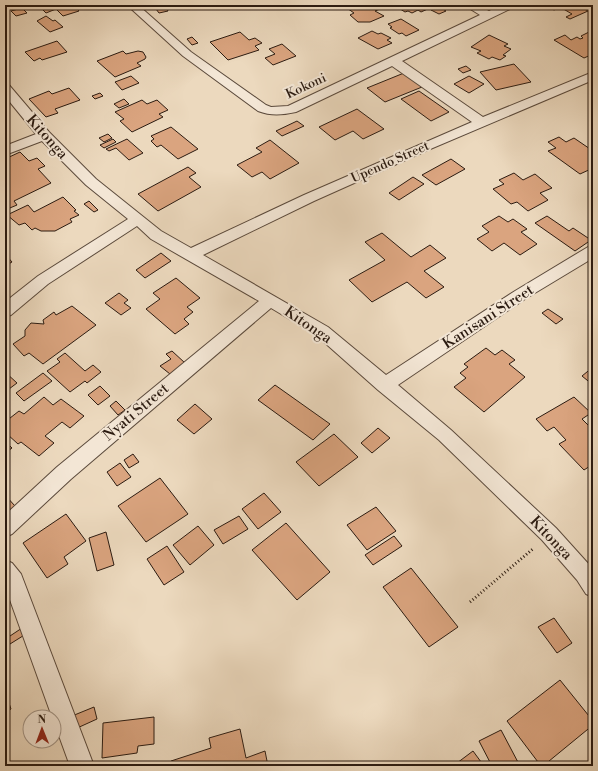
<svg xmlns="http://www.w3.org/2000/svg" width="598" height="771" font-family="'Libre Bodoni',serif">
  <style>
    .building { fill: #daa47f; stroke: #2b1b11 }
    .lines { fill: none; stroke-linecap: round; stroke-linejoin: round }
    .minor-casing { stroke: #5b4a3c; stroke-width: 2 }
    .path { stroke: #2b1b11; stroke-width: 3; stroke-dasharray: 1 2.5; stroke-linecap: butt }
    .minor { fill: #f3e6d5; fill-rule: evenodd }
    .labels { text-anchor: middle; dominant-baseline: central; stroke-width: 4; stroke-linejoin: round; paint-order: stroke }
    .far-street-label { font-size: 13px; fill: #2b1b11; stroke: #f3e6d5 }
    .street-label { font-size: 15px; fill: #2b1b11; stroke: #f3e6d5 }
  </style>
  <rect width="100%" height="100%" fill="#ecd9be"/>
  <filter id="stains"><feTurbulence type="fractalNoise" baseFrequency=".005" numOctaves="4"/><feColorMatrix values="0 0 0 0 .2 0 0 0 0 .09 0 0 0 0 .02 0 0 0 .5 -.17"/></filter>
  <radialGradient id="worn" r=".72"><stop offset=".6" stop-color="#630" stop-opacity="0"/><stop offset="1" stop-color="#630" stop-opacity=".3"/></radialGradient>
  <g class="building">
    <path d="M49 5H74L79 11 63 16 56 9 46 13 41 8Z"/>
    <path d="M373 5 380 9 375 11 384 16 370 22H358L350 15 354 13 344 6Z"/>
    <path d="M402 5H424L430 8 421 12 418 10 412 13 408 11 405 12 397 7Z"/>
    <path d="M550 5H577L588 11 570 19 566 17 572 14 560 7 554 10 547 6Z"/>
    <path d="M438 6 446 11 439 14 431 10Z"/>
    <path d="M166 7 168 11 159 13 156 9Z"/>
    <path d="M22 8 27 13 16 16 11 11Z"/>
    <path d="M46 16 53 21 55 20 63 27 50 32 37 21Z"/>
    <path d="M401 19 419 30 406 36 402 33 399 34 390 28 392 27 388 24Z"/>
    <path d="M372 31 378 34 381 33 391 38 387 40 392 43 378 49 358 38Z"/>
    <path d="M240 32 249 40 255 38 262 43 255 46 259 50 228 60 210 42Z"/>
    <path d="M589 32 593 35V54L584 58 554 40 565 35 571 40 577 37 580 39 583 38 581 36Z"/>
    <path d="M489 35 508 44 504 46 511 49 503 55 506 56 500 60 492 57 489 59 477 53 481 51 471 47Z"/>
    <path d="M192 37 198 43 192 45 187 39Z"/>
    <path d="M57 41 67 52 42 60 40 58 34 61 25 52Z"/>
    <path d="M282 44 296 56 273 65 265 58 275 54 269 49Z"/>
    <path d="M123 51 126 54 138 51 143 52 146 57 145 59 137 63 141 66 115 77 97 61Z"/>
    <path d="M514 64 531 82 496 90 480 72Z"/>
    <path d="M466 66 471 70 463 73 458 69Z"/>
    <path d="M404 73 422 87 385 102 367 88Z"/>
    <path d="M131 76 139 83 122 90 115 82Z"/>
    <path d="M469 76 484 84 469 93 454 84Z"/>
    <path d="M69 88 80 100 55 109 58 113 46 117 29 99 49 91 52 94Z"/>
    <path d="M419 91 449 112 431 121 401 99Z"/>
    <path d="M100 93 103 96 95 99 92 96Z"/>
    <path d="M124 99 129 104 119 108 114 104Z"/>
    <path d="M142 100 147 104 157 100 168 110 159 114 163 117 132 132 120 121 124 119 115 112Z"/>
    <path d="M357 109 384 129 363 139 353 131 335 140 319 127Z"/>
    <path d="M297 121 304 126 282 136 276 131Z"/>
    <path d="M171 127 198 149 178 159 161 145 157 147 151 141 154 139 151 136Z"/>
    <path d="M108 134 112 138 104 142 99 138Z"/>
    <path d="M559 137 566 142 574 138 593 151V159L589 161 593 164V168L580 174 548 151 556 148 548 142Z"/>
    <path d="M113 139 116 142 104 148 100 145Z"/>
    <path d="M127 139 143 153 129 160 116 148 109 151 106 149Z"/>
    <path d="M270 140 299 163 270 179 262 172 252 177 237 165 262 152 256 148Z"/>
    <path d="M20 152 29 161 37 158 45 166 38 169 51 183 14 201 17 205 5 210V159Z"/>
    <path d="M451 159 465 169 436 185 422 175Z"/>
    <path d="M188 167 196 173 189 177 201 187 158 211 138 194Z"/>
    <path d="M514 173 523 180 535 174 552 188 540 193 548 200 528 211 517 202 511 204 493 189 504 184 499 180Z"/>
    <path d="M413 177 424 184 399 200 389 193Z"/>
    <path d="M63 197 76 210 74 211 79 215 70 219 72 222 55 231H41L35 228 32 230 25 223 19 225 7 215 28 205 34 212Z"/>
    <path d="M89 201 98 210 94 212 84 204Z"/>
    <path d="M499 216 508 222 513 219 527 229 521 232 537 244 520 255 504 243 492 251 477 239 489 232 482 226Z"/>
    <path d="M547 216 569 231 573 228 591 240 575 251 535 223Z"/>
    <path d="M382 233 411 257 430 245 446 258 424 271 444 287 426 298 407 282 372 302 349 280 385 260 365 242Z"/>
    <path d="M161 253 171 261 145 278 136 270Z"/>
    <path d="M5 254 12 262 5 266Z"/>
    <path d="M176 278 200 298 187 307 193 312 184 319 189 324 175 334 146 309 160 299 153 293Z"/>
    <path d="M119 293 128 300 124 303 131 308 121 315 105 303Z"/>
    <path d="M72 306 96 325 43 364 29 353 24 356 13 344 25 336V330L31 323 44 324 43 320 54 312 56 315Z"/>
    <path d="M548 309 563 319 556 324 542 313Z"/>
    <path d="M486 348 495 355 502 350 515 360 509 364 525 377 484 412 454 387 466 378 460 373 468 367 464 364Z"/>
    <path d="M172 351 185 363 170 374 160 366 171 359 166 354Z"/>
    <path d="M65 353 85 371 93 365 101 372 87 383 85 381 70 392 47 371 60 362 57 359Z"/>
    <path d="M593 367V385L582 376Z"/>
    <path d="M5 372 17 383 5 392Z"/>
    <path d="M43 373 52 381 24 401 16 393Z"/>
    <path d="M275 385 330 424 313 440 258 400Z"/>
    <path d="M100 386 110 396 98 405 88 395Z"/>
    <path d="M44 397 53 405 61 399 84 416 70 428 62 422 45 436 54 443 39 456 21 442 18 444 7 434 9 433 5 430V422L19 411 24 414Z"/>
    <path d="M574 397 591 413 582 419 590 427 593 425V464L584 470 559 444 566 440 554 427 547 431 536 419Z"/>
    <path d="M116 401 125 410 118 415 110 406Z"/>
    <path d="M195 404 212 419 194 434 177 420Z"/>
    <path d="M378 428 390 438 372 453 361 443Z"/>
    <path d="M334 434 358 457 319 486 296 462Z"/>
    <path d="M5 441 12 448 5 453Z"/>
    <path d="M133 454 139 462 129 468 124 460Z"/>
    <path d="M120 463 131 477 117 486 107 472Z"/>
    <path d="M160 478 188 514 146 542 118 506Z"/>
    <path d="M264 493 281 512 258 529 242 509Z"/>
    <path d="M5 495 15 506 5 514Z"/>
    <path d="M376 507 396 531 367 550 347 525Z"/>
    <path d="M66 514 86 541 64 557 68 564 47 578 23 543Z"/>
    <path d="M239 516 248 529 223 544 214 530Z"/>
    <path d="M286 523 330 572 297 600 252 550Z"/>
    <path d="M198 526 214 545 190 565 173 545Z"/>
    <path d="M106 532 114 565 97 571 89 538Z"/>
    <path d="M394 536 402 546 373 565 365 555Z"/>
    <path d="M167 546 184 572 164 585 147 559Z"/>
    <path d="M411 568 458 627 429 647 383 587Z"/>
    <path d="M554 618 572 643 557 653 538 627Z"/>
    <path d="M22 628 26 634 10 644 7 638Z"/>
    <path d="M560 680 593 721V725L543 766H541L507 721Z"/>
    <path d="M5 691 11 709 5 713Z"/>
    <path d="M94 707 97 719 75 729 72 716Z"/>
    <path d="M154 717V744L138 746 137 753 102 758 103 723Z"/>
    <path d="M240 729 246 758 265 751 268 766H172L171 761 211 748 209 738Z"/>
    <path d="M501 730 520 766H492L479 741Z"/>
    <path d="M473 751 484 766H453Z"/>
  </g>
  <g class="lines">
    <g class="minor-casing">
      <g id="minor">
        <path d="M127 5H138L191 52 266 105 271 107 288 106 480 15 464 5H477L489 11 501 5H515L514 7 402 61 483 117 593 72V80L428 150 314 201 203 255 328 327 386 375 515 291 588 247 593 246V258L525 299 398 385 451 430 556 528 593 569V597L586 594 577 580 542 540 439 440 378 390 316 335 271 308 71 479 12 534 5 537V515L57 467 259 301 151 239 137 226 48 284 11 315 5 317V302L38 276 128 219 86 185 42 141 5 155V146L36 134 5 96V84L9 85 49 132 96 179 161 231 191 248 304 195 472 122 392 66 296 112C282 115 271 116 258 111L183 56Z"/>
        <path d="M5 560 12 563 21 574 94 766H70L54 722V717H52L5 586Z"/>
      </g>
    </g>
    <path class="path" d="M470 602 534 548"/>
    <use href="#minor" class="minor"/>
  </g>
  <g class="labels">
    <g class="far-street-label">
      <text transform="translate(306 86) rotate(-25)">Kokoni</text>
      <text transform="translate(390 162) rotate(-24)">Upendo Street</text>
    </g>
    <g class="street-label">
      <text transform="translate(47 137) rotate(48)">Kitonga</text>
      <text transform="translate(488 317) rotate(-33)">Kanisani Street</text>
      <text transform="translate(308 325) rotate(34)">Kitonga</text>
      <text transform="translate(136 412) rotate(-40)">Nyati Street</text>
      <text transform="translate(551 538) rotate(46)">Kitonga</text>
    </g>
  </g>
  <rect width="598" height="771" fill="none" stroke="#ecd9be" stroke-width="20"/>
  <rect x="6" y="6" width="586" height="759" fill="none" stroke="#2b1b11" stroke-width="2"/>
  <rect x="10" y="10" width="578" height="751" fill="none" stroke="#2b1b11"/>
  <g transform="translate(42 729) rotate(359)"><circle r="19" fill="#f3e6d5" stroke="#a39587"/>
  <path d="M0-3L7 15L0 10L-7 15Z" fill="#8f2418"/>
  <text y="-6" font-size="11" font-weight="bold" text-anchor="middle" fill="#2b1b11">N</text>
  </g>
  <rect width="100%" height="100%" filter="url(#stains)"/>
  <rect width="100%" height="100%" fill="url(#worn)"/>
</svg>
